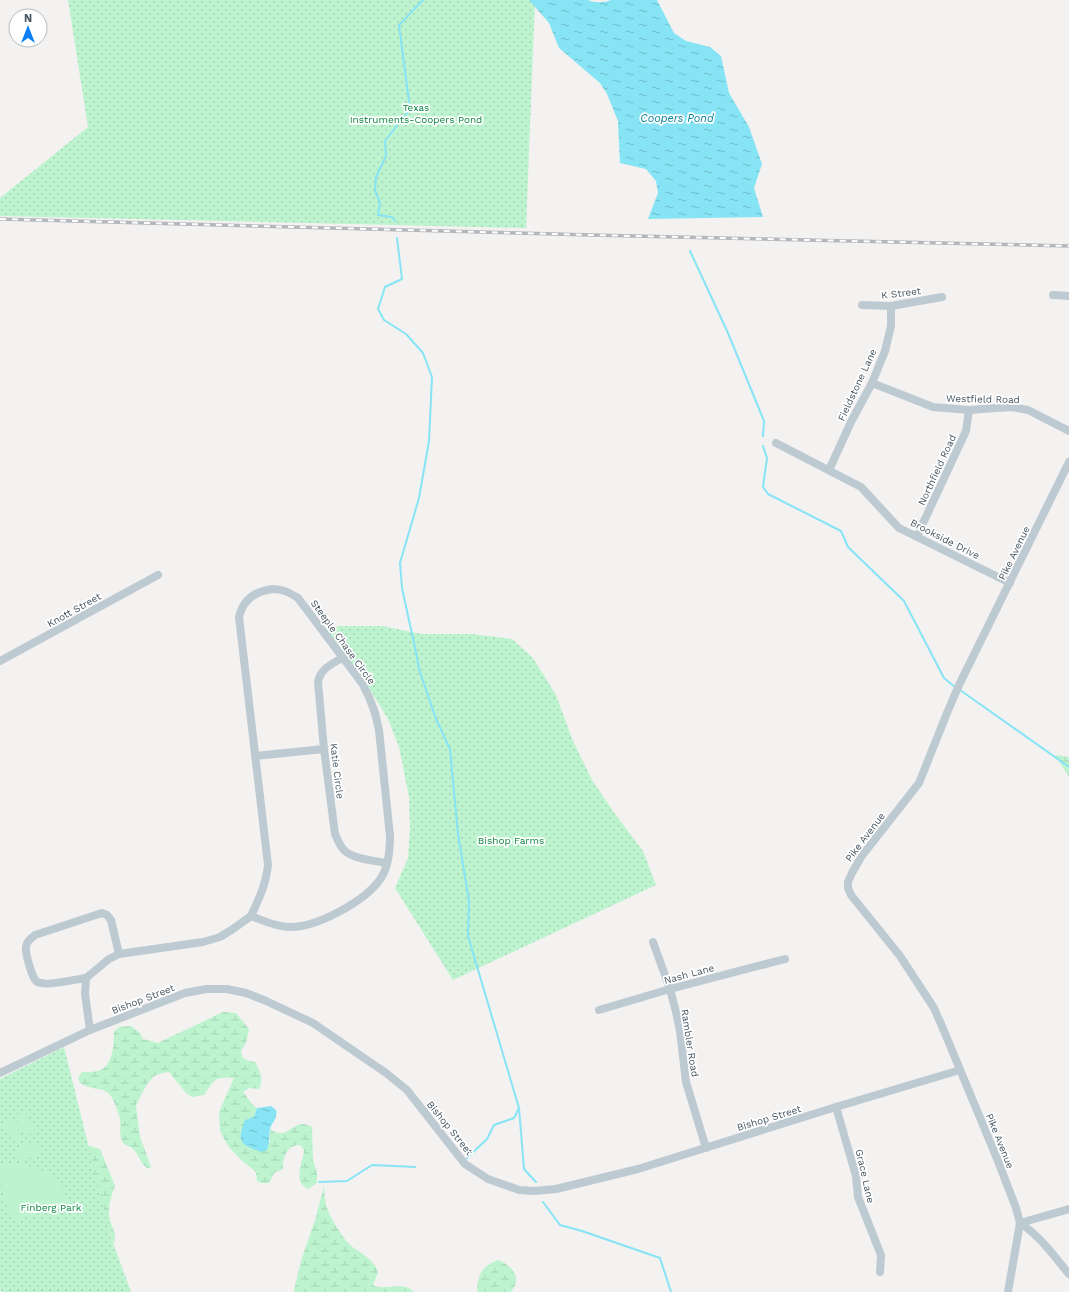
<svg xmlns="http://www.w3.org/2000/svg" width="1069" height="1292" font-family="'Work Sans',sans-serif">
  <style>
    .wetland { fill: url(#wetland-marsh) }
    .park { fill: url(#park-dots) }
    .pitch { fill: #bdf4cf }
    .water { fill: url(#water-ripples) }
    .lines { fill: none; stroke-linecap: round; stroke-linejoin: round }
    .stream { stroke: #86e4f5; stroke-width: 2 }
    .minor { stroke: #becad2; stroke-width: 8 }
    .rail-casing { stroke: #b3b7bc; stroke-width: 3.5 }
    .rail { stroke: #fff; stroke-width: 2; stroke-dasharray: 6; stroke-linecap: butt }
    .labels { text-anchor: middle; dominant-baseline: central; stroke-width: 3.5; stroke-linejoin: round; paint-order: stroke }
    .park-label { font-size: 10px; fill: #0e8643; stroke: #fff }
    .street-label { font-size: 10px; fill: #475661; stroke: #fff }
    .water-label { font-size: 11px; font-style: italic; fill: #038299; stroke: #fff }
  </style>
  <defs>
    <pattern id="wetland-marsh" width="20" height="14" patternUnits="userSpaceOnUse"><rect width="20" height="14" fill="#bdf4cf"/><path d="M1 5h8M5 5V1M11 12h8M15 12V8" fill="none" stroke="#a4d3b4"/></pattern>
    <pattern id="park-dots" width="8" height="8" patternUnits="userSpaceOnUse"><rect width="8" height="8" fill="#bdf4cf"/><path d="M2 2h.1M6 6h.1" fill="none" stroke="#a4d3b4" stroke-width="1.8" stroke-linecap="round"/></pattern>
    <pattern id="water-ripples" width="26" height="14" patternUnits="userSpaceOnUse"><rect width="26" height="14" fill="#86e4f5"/><path d="M2 4q2-2 4 0t4 0M15 11q2-2 4 0t4 0" fill="none" stroke="#6fbcca"/></pattern>
  </defs>
  <rect width="100%" height="100%" fill="#f4f1f1"/>
  <g class="wetland">
    <path d="M1055 755 1069 757V777Z"/>
    <path d="M223 1012 236 1013 249 1029 246 1043 241 1051 242 1057 246 1060 255 1062C260 1071 264 1078 259 1089L249 1088 243 1092 252 1104 257 1108 254 1117 270 1143V1129C273 1131 276 1133 279 1133 291 1135 295 1117 312 1127L313 1160 317 1172V1183L308 1189C292 1181 303 1163 304 1150L300 1145C286 1145 283 1158 283 1169L274 1173 269 1183H261L257 1181 256 1172 240 1159 228 1146 220 1131 219 1112 234 1078C214 1077 215 1079 204 1095L192 1097 186 1093 169 1072 162 1073 154 1076 147 1084 136 1105 140 1137 151 1167 149 1169C139 1163 141 1158 134 1150 131 1146 124 1146 122 1141 119 1135 121 1126 120 1119 119 1114 113 1097 109 1094 100 1085 81 1091 78 1078L82 1072C87 1072 93 1072 98 1071 113 1067 114 1044 114 1032L119 1027 131 1026 140 1033 143 1039 158 1043Z"/>
    <path d="M76 1139 89 1146 100 1149 115 1186C111 1197 107 1208 110 1220 113 1232 117 1230 114 1244Z"/>
    <path d="M324 1186C324 1192 325 1199 326 1205 329 1216 342 1237 350 1245 360 1253 374 1259 378 1272L373 1285C386 1292 402 1280 414 1292H294V1290L301 1261 315 1220Z"/>
    <path d="M498 1260C505 1262 517 1272 516 1279 516 1284 514 1288 511 1292H477C478 1274 481 1267 498 1260Z"/>
  </g>
  <g class="park">
    <path d="M68 0H535L526 228 0 216V198L88 127Z"/>
    <path d="M342 626H383L421 634H472L512 639 533 658 556 695 573 741 592 780 615 814 643 851 656 885 453 980 395 888 408 858 410 828 409 797 399 747 388 719 358 670 319 629Z"/>
    <path d="M64 1047 111 1237 131 1292H2L0 1290V1079Z"/>
  </g>
  <g class="pitch">
    <path d="M25 1111 35 1131 25 1136 15 1116Z"/>
    <path d="M12 1117 22 1137 13 1142 3 1122Z"/>
    <path d="M34 1141 40 1153 21 1162 15 1150Z"/>
    <path d="M14 1163C42 1167 59 1175 68 1203L16 1221 12 1220 4 1198 1 1181H0V1165L4 1164Z"/>
  </g>
  <g class="water">
    <path d="M529 0H588C595 3 604 3 611 0H657L674 33 686 41 710 47 721 56 729 93 749 127 762 164 754 188 763 217 648 219 658 193 656 181 646 169 620 163 618 121 607 94 600 83 559 48 549 23Z"/>
    <path d="M271 1106 276 1110C278 1118 272 1122 270 1129 269 1137 270 1142 267 1150L261 1152C239 1144 237 1142 245 1120L254 1117 257 1108Z"/>
  </g>
  <g class="lines">
    <g class="stream">
      <path d="M395 221 392 217 378 215 380 203 375 190 376 177 386 156 385 141 410 109 399 25 423 0"/>
      <path d="M397 238 402 279 385 287 378 309 384 320 406 334 423 353 432 377 429 441 419 498 400 563 402 588 417 657 419 669 436 719 450 749 458 834 469 901 468 936 519 1108 524 1169 536 1182"/>
      <path d="M690 251 728 333 764 421 763 436"/>
      <path d="M763 446 767 458 763 487 768 494 841 531 848 547 904 601 944 678 956 688"/>
      <path d="M960 690 1069 767"/>
      <path d="M467 1158 487 1139 494 1125 514 1118 519 1108"/>
      <path d="M319 1182 347 1181 372 1165 415 1167"/>
      <path d="M543 1202 560 1225 582 1231 660 1258 671 1292"/>
    </g>
    <g class="minor">
      <path d="M1053 295 1069 296"/>
      <path d="M862 305 891 306 942 297"/>
      <path d="M872 383 933 407 969 410 1011 407 1028 410 1069 431"/>
      <path d="M776 443 861 487 899 528 1010 583"/>
      <path d="M829 470 851 422 872 383 885 351 891 326V306"/>
      <path d="M917 536 966 431 969 410"/>
      <path d="M273 589C283 589 290 593 298 598L362 683 369 697 375 713 379 730 390 836C390 850 389 866 381 878 366 901 316 928 289 927 276 927 262 920 251 916 259 899 266 884 268 865L239 617C243 600 255 591 273 589Z"/>
      <path d="M342 658C332 664 320 669 318 682L324 749 335 834C338 840 340 847 345 851 353 859 376 861 387 863"/>
      <path d="M0 661 158 575"/>
      <path d="M255 756 324 749"/>
      <path d="M653 942 670 989 676 1012 680 1031 686 1082 706 1148"/>
      <path d="M86 978C76 979 50 986 42 983 40 983 37 982 36 981 32 977 25 953 26 947 26 942 31 938 35 935L102 913 107 915 111 920 119 954"/>
      <path d="M599 1010 670 989 785 959"/>
      <path d="M90 1030 85 994 86 978 109 959 119 954 203 942 220 937 233 929 251 916"/>
      <path d="M0 1073 90 1030 185 993 206 989H227L246 993 264 1000 313 1023 386 1073 407 1090 465 1164 488 1179 519 1190 534 1191 556 1189 638 1169 836 1107 960 1070"/>
      <path d="M836 1107 856 1176 858 1197 881 1255 880 1272"/>
      <path d="M1020 1223C1040 1236 1054 1256 1069 1274"/>
      <path d="M1020 1223 1069 1209"/>
      <path d="M1008 1292 1020 1223 1016 1208 998 1161 944 1031 934 1008 900 956 851 895 848 888V882L852 873 861 857 919 783 947 713 959 685 1069 462"/>
    </g>
    <g class="rail-casing">
      <path id="rail" d="M0 219 591 235 1069 246"/>
    </g>
    <use href="#rail" class="rail"/>
  </g>
  <g class="labels">
    <g class="park-label">
      <text x="416" y="107">Texas<tspan x="416" dy="12">Instruments-Coopers Pond</tspan></text>
      <text x="511" y="840">Bishop Farms</text>
      <text x="51" y="1207">Finberg Park</text>
    </g>
    <g class="street-label">
      <text transform="translate(901 293) rotate(-7)">K Street</text>
      <text transform="translate(857 385) rotate(-65)">Fieldstone Lane</text>
      <text transform="translate(983 399) rotate(1)">Westfield Road</text>
      <text transform="translate(937 470) rotate(-65)">Northfield Road</text>
      <text transform="translate(945 539) rotate(27)">Brookside Drive</text>
      <text transform="translate(1014 553) rotate(-64)">Pike Avenue</text>
      <text transform="translate(74 610) rotate(-29)">Knott Street</text>
      <text transform="translate(343 642) rotate(54)">Steeple Chase Circle</text>
      <text transform="translate(337 771) rotate(83)">Katie Circle</text>
      <text transform="translate(865 837) rotate(-53)">Pike Avenue</text>
      <text transform="translate(689 974) rotate(-15)">Nash Lane</text>
      <text transform="translate(143 999) rotate(-21)">Bishop Street</text>
      <text transform="translate(690 1043) rotate(81)">Rambler Road</text>
      <text transform="translate(769 1118) rotate(-17)">Bishop Street</text>
      <text transform="translate(450 1128) rotate(51)">Bishop Street</text>
      <text transform="translate(1000 1141) rotate(68)">Pike Avenue</text>
      <text transform="translate(865 1176) rotate(77)">Grace Lane</text>
    </g>
    <g class="water-label">
      <text x="677" y="118">Coopers Pond</text>
    </g>
  </g>
  <g transform="translate(28 28)"><circle r="19" fill="#ffffff" stroke="#b5bbc0"/>
  <path d="M0-3L7 15L0 10L-7 15Z" fill="#087ef8"/>
  <text y="-6" font-size="11" font-weight="bold" text-anchor="middle" fill="#475661">N</text>
  </g>
</svg>
